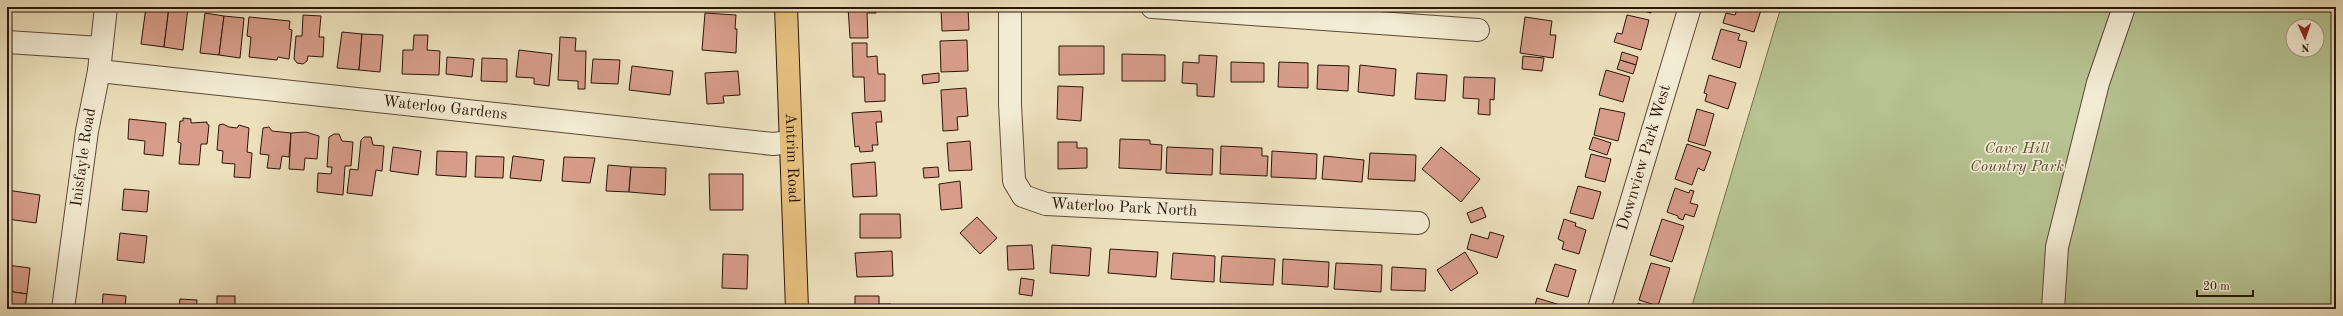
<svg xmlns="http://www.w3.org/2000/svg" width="2343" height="316" font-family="'Old Standard TT',serif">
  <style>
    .green { fill: #b7c392; stroke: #726c4e; fill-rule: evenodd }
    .building { fill: #d79d8a; stroke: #2c1509 }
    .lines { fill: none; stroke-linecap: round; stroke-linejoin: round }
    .minor-casing { stroke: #5c4836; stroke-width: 24 }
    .major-casing { stroke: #2c1509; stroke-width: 24 }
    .minor { stroke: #f3ecd4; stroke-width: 22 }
    .major { stroke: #e6c07e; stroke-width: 22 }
    .labels { text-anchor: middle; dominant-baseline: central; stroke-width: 3.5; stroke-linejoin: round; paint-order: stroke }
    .street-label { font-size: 16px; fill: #2c1509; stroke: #f3ecd4 }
    .park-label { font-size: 16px; font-style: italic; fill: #5d5239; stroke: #f3ecd4 }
  </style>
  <rect width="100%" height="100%" fill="#ede1bd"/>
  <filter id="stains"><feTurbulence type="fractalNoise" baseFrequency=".005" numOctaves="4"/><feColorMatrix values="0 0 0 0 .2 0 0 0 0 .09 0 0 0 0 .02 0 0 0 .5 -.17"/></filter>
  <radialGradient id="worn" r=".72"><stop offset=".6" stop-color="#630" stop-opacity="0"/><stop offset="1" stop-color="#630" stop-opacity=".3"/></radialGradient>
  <path class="green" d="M1781 7H2336V309H1691ZM2293 26H2317V50H2293Z"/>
  <g class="building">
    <path d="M146 7H169L164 47 141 44Z"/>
    <path d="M169 7H188L183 50 164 47Z"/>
    <path d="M848 7H876V13H867L868 38H850Z"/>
    <path d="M941 7H968L969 30 942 31Z"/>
    <path d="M1629 7H1652L1651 13Z"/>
    <path d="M1738 7H1758L1761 10 1754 32 1723 23 1726 13 1735 15Z"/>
    <path d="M205 13 224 16 219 55 200 53Z"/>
    <path d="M705 13 736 15 735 29H737L736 53 702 50Z"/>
    <path d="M303 15 321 16 319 37H324L323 57 308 56 307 61 303 64 297 63 294 59 296 36H302Z"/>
    <path d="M1627 15 1649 20 1641 50 1614 42 1617 33 1622 34Z"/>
    <path d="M224 16 244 18 240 58 219 55Z"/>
    <path d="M249 17 290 21 289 29 292 30 289 59 278 57 277 60 249 57 251 37 247 36Z"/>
    <path d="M1525 17 1552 21 1550 35H1556L1553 58 1520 53Z"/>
    <path d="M1721 29 1740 34 1738 40 1747 42 1740 68 1712 59Z"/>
    <path d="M342 32 362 34 359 70 337 68Z"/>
    <path d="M362 34 383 35 380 72 359 70Z"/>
    <path d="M414 35H428L427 50 440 51 439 75 402 74 403 50H413Z"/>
    <path d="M560 37 576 38 575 51H586L585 89H578V81L558 80Z"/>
    <path d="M967 40 968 71 941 72 940 41Z"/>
    <path d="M852 43H867V57L877 56 878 74H885V101L865 102 864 77H853Z"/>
    <path d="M1059 46H1104V74L1059 75Z"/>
    <path d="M519 50 552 54 549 86 534 84V78L516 77Z"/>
    <path d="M1622 52 1638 57 1636 65 1620 60Z"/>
    <path d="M1122 54 1165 55V81H1122Z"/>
    <path d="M1199 55 1217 56 1214 97 1197 96V84L1182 83 1183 62 1199 63Z"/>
    <path d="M1523 56 1544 58 1542 71 1522 69Z"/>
    <path d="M447 57 474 59 472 77 446 74Z"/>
    <path d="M482 58 507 59V82L481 81Z"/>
    <path d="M593 59 620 60 618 84 591 83Z"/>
    <path d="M1620 60 1636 65 1633 74 1617 69Z"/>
    <path d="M1231 62 1264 63V82H1231Z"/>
    <path d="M1279 62 1308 63V88L1278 87Z"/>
    <path d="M1318 65 1349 66 1348 91 1317 89Z"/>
    <path d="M1360 65 1396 69 1394 96 1358 92Z"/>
    <path d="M632 66 673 71 670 95 629 90Z"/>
    <path d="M1606 70 1630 77 1623 102 1599 95Z"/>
    <path d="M738 71 740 95 723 96 724 103 707 104 705 73Z"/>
    <path d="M939 73V82L923 84 922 75Z"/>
    <path d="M1417 73 1447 75 1445 101 1415 99Z"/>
    <path d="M1709 75 1736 83 1728 109 1705 101 1707 94 1704 93Z"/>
    <path d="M1464 77 1495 78 1494 100 1490 99V115L1478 114 1479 99 1463 98Z"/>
    <path d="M1058 86 1083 87 1081 121 1057 119Z"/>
    <path d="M966 88 968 116 957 117 958 130 943 131 941 90Z"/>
    <path d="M1600 108 1625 113 1618 141 1594 135Z"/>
    <path d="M1697 109 1714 114 1705 146 1688 141Z"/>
    <path d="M881 111 882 122H876L878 145H872L873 151 860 152 859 146 855 147 852 113Z"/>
    <path d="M183 118 191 119V123L207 122V124L209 125 207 144H201L199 165 179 164 181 143 178 142 180 121H183Z"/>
    <path d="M129 119 166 123 163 156 144 154 145 141 128 139Z"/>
    <path d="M223 124 229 127 237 128 239 125 249 128 247 152 252 153 250 178 234 177 235 164 222 163 223 151 217 150 219 125Z"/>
    <path d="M269 127 272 131 291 133 289 157 282 156 280 169 267 168 269 155 260 154 263 128Z"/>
    <path d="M306 132 319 136 317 159 305 158 304 170 289 169 291 133Z"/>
    <path d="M334 134H339L342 141 353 142 351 166H345L343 195 317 192 318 173 331 174 332 167H327L329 137Z"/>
    <path d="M364 137H371L373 145 384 146 382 171 376 170 372 196 347 193 350 169 358 170 361 140Z"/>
    <path d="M1593 137 1611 143 1607 155 1589 149Z"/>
    <path d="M1120 139 1150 140V144L1162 145 1161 170 1119 168Z"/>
    <path d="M970 141 972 170 949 171 947 143Z"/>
    <path d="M1058 142H1077V148H1087V168L1058 169Z"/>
    <path d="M1687 144 1711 152 1704 171 1698 168 1692 185 1675 179Z"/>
    <path d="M1221 146 1262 148V156H1268L1267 176 1220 174Z"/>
    <path d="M393 147 421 151 418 175 390 171Z"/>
    <path d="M1167 147 1213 149 1212 175 1166 173Z"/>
    <path d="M1441 147 1480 179 1461 202 1422 169Z"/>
    <path d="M437 151 467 152 466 177 436 175Z"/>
    <path d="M1272 151 1317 154 1316 179 1271 177Z"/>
    <path d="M1370 153 1416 155 1415 181 1368 179Z"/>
    <path d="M1591 154 1611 159 1605 182 1585 177Z"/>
    <path d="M476 156 504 157 503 178 475 177Z"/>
    <path d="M513 156 544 160 541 181 510 178Z"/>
    <path d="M1324 156 1364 160 1362 182 1322 179Z"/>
    <path d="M564 157 595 158 590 183 562 181Z"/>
    <path d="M875 162 877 196 853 197 851 164Z"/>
    <path d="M608 165 631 167 629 192 606 191Z"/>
    <path d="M631 167 666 168 665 195 629 192Z"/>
    <path d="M938 167 939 177 924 178 923 168Z"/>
    <path d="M709 174H743V210H710Z"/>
    <path d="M960 181 962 208 941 210 939 184Z"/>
    <path d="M1578 186 1601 192 1593 219 1570 213Z"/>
    <path d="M1675 188 1689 193 1690 190 1694 191 1690 203 1698 205 1694 217 1685 214 1683 220 1678 218V216L1667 212Z"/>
    <path d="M124 189 149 191 147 212 122 210Z"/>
    <path d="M7 190 40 195 36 223 7 219Z"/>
    <path d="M1482 207 1486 217 1471 223 1467 213Z"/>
    <path d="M860 214H900L901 238H860Z"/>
    <path d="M977 217 997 238 980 254 960 233Z"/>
    <path d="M1564 219 1576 223 1575 226 1586 230 1579 254 1562 249 1564 242 1558 239Z"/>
    <path d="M1662 219 1684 226 1672 262 1650 255Z"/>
    <path d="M1490 232 1504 236 1497 258 1467 249 1471 234 1488 239Z"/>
    <path d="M120 233 147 236 144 263 117 260Z"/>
    <path d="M1032 245 1034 269 1008 270 1007 246Z"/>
    <path d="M1052 245 1091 248 1089 276 1050 273Z"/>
    <path d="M1110 249 1158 252 1156 277 1108 273Z"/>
    <path d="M892 251 893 276 857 277 855 253Z"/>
    <path d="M1465 252 1478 273 1451 291 1437 270Z"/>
    <path d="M1173 253 1215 256 1214 282 1171 279Z"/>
    <path d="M723 254 748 255 747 289 722 288Z"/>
    <path d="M1222 256 1275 259 1273 285 1220 282Z"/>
    <path d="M1283 259 1329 262 1328 287 1282 284Z"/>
    <path d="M1336 263 1382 265 1381 292 1334 289Z"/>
    <path d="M1651 263 1670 268 1658 306 1639 300Z"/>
    <path d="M1555 264 1576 270 1568 297 1546 291Z"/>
    <path d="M7 265 30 268 27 294 7 291Z"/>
    <path d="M1392 267 1426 269 1425 291 1391 290Z"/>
    <path d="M1021 278 1034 280 1032 296 1019 294Z"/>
    <path d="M7 291 27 294 25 309H7Z"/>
    <path d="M103 294 126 296 125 309H102Z"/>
    <rect x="217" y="296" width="18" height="13"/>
    <path d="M855 296H879V304H891V309H855Z"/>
    <path d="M1537 298 1560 305 1559 309H1534Z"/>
    <path d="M180 299 197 300 196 309H179Z"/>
    <path d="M1638 303 1654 309H1636Z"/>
  </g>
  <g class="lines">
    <g class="minor-casing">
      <g id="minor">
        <path id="s1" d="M1010 7V104L1014 181 1023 196 1046 204 1418 223"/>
        <path d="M1152 7 1478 30"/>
        <path d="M7 42 100 48"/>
        <path id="s2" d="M99 71 773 144 791 142"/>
        <path id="s3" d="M63 309 87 131 99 71 106 7"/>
        <path id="s4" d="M1599 309 1690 7"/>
        <path d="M2053 309 2057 247 2098 83 2124 7"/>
      </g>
    </g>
    <g class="major-casing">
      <g id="major">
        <path id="s5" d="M786 7 797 309"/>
      </g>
    </g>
    <use href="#minor" class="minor"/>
    <use href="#major" class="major"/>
  </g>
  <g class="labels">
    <g class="street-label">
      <text stroke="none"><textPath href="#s2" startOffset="348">Waterloo Gardens</textPath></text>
      <text stroke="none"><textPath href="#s3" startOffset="153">Inisfayle Road</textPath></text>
      <text stroke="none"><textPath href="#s5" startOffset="151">Antrim Road</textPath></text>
      <text stroke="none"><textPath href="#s4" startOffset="158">Downview Park West</textPath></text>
      <text stroke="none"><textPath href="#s1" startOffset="294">Waterloo Park North</textPath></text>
    </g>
    <g class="park-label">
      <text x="2017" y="149">Cave Hill<tspan x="2017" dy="18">Country Park</tspan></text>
    </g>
  </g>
  <rect width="2343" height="316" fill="none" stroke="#ede1bd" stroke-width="24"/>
  <rect x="8" y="8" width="2327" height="300" fill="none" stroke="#2c1509" stroke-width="2"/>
  <rect x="12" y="12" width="2319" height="292" fill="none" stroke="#2c1509"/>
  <g transform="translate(2305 38) rotate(177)"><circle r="19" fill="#f3ecd4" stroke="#a39683"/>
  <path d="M0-3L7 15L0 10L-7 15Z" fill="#8f2418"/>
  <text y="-6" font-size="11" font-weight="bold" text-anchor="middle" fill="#2c1509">N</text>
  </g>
  <path d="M2197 290v6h56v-6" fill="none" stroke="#2c1509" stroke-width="2"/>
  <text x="2203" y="290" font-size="12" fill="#2c1509" stroke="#f3ecd4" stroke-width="3" paint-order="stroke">20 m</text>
  <rect width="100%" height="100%" filter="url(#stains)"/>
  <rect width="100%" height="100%" fill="url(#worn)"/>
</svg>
